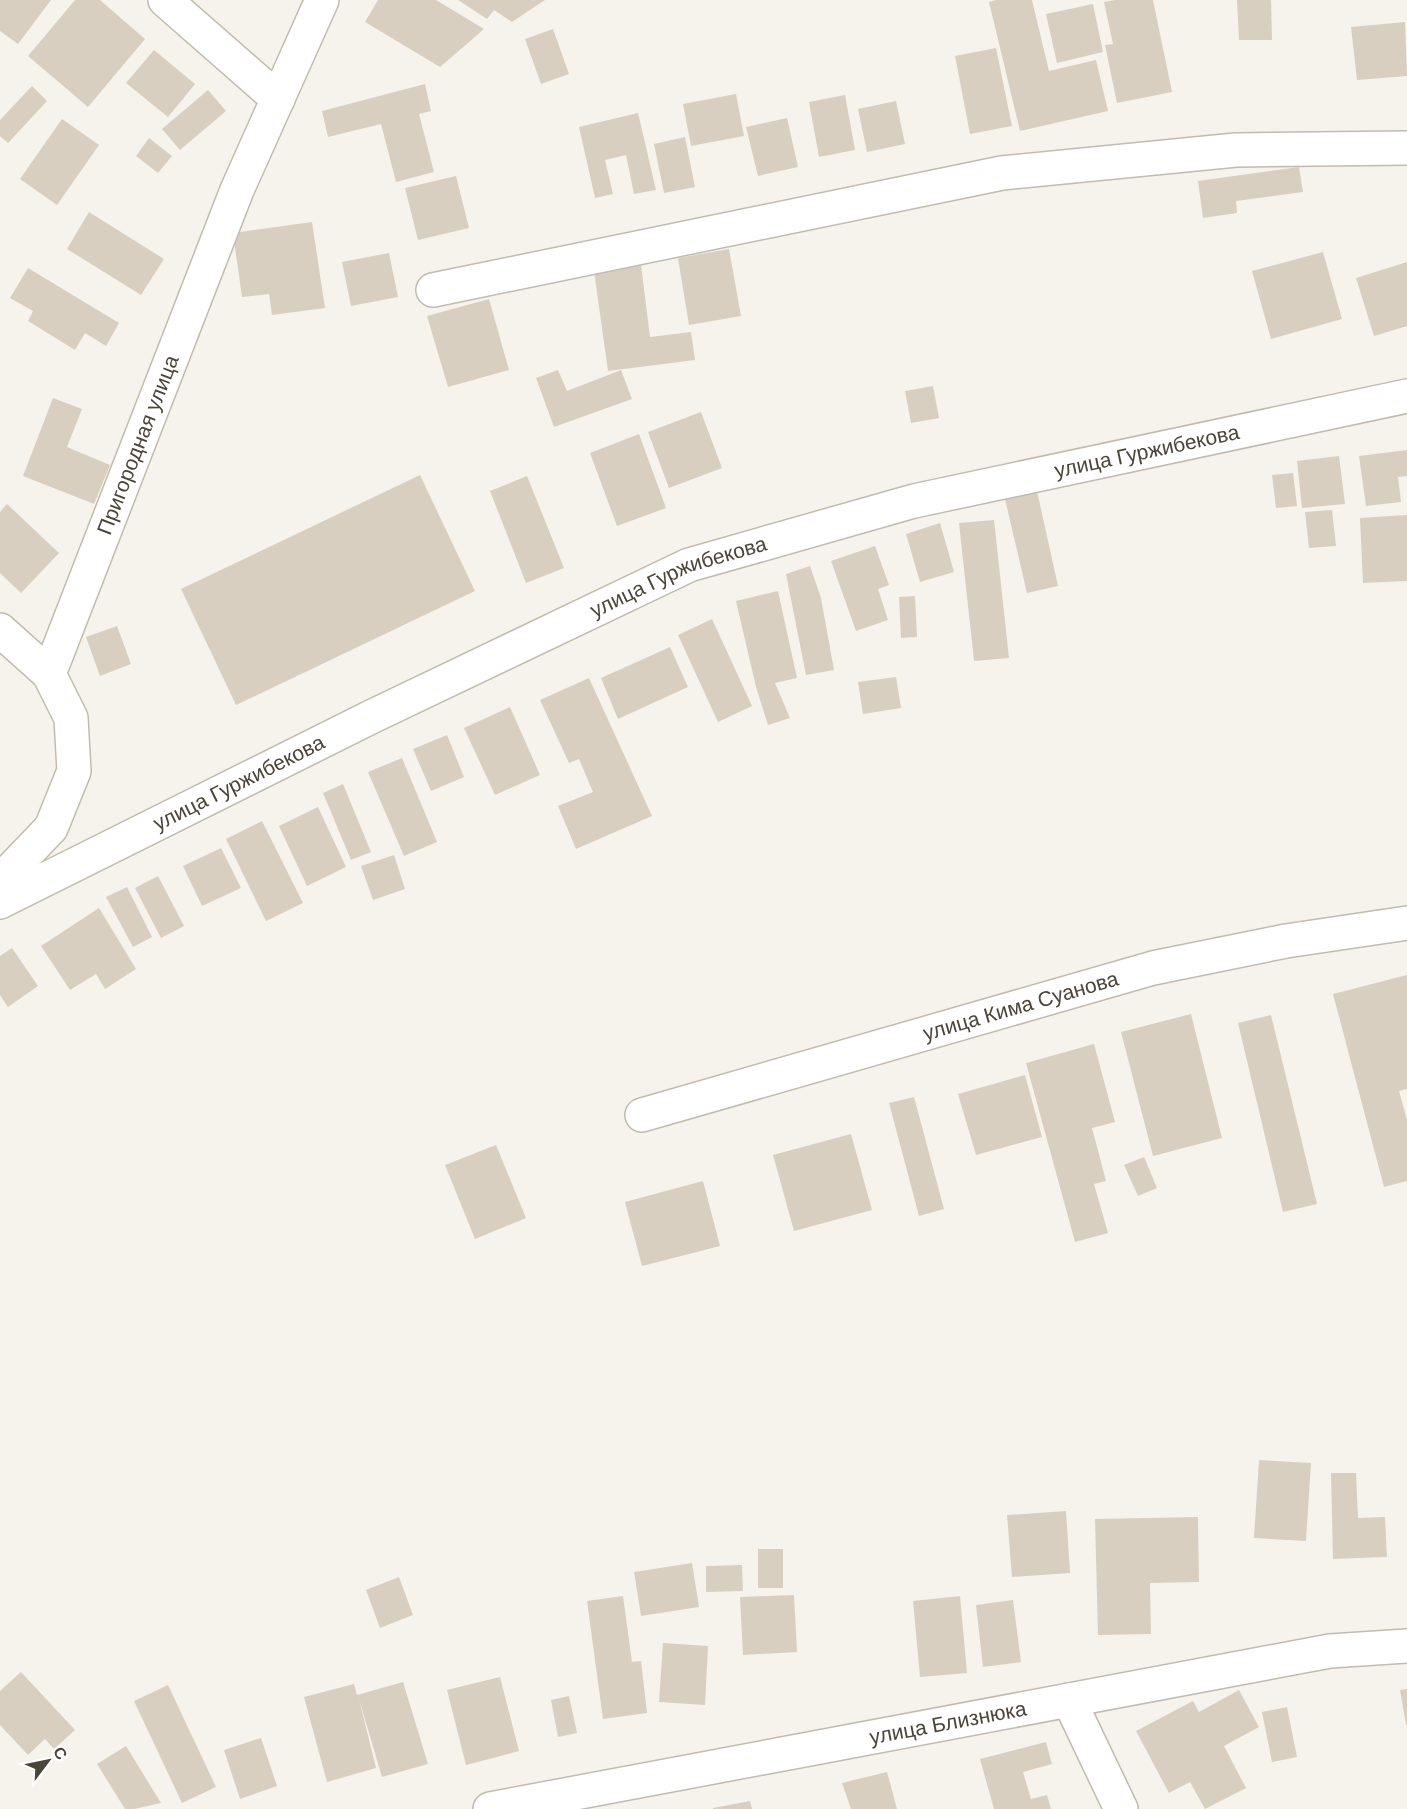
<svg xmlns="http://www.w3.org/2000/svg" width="1407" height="1809" font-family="'DM Sans',sans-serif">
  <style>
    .building { fill: #d8cfc1 }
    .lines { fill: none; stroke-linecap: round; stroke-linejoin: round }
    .minor-casing { stroke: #c2bbae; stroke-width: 36 }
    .minor { stroke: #fff; stroke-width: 33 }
    .labels { text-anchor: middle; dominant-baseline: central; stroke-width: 4.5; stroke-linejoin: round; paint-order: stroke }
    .street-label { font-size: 21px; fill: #4b4439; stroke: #fff }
  </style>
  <rect width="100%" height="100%" fill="#f6f3ec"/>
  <g class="building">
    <path d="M0 0H51L18 44 0 31Z"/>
    <path d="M75 0H100L145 39 88 107 28 56Z"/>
    <path d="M378 0H436L484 29 440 67 365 22Z"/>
    <path d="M458 0H545L512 22 494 10 487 19Z"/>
    <path d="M996 0H1032L1049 71 1096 60 1108 111 1020 131 989 2Z"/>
    <path d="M1115 0H1153L1172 92 1117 103 1105 45 1113 44 1104 2Z"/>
    <path d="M1237 0H1271L1272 40H1239Z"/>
    <path d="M1093 4 1103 52 1057 63 1046 14Z"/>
    <path d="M1405 22 1407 76 1357 80 1351 27Z"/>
    <path d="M553 29 569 74 541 84 525 39Z"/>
    <path d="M996 48 1012 126 970 134 955 56Z"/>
    <path d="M154 50 195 84 168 117 126 83Z"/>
    <path d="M425 84 431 111 419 114 434 172 396 182 381 124 328 137 322 111Z"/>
    <path d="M32 86 47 101 8 143 0 136V120Z"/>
    <path d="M208 90 226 111 180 150 162 129Z"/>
    <path d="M736 94 744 136 691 146 683 104Z"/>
    <path d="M845 95 855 150 819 157 809 102Z"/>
    <path d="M896 101 905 144 867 152 858 109Z"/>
    <path d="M638 113 656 190 634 194 626 155 605 160 613 194 595 198 579 127Z"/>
    <path d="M787 118 798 167 758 176 746 127Z"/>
    <path d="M62 119 99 145 57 205 20 179Z"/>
    <path d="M685 137 695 187 664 193 654 144Z"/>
    <path d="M149 138 172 156 158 173 136 156Z"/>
    <path d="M1299 167 1303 192 1236 201 1237 213 1203 218 1198 181Z"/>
    <path d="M456 176 469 228 418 240 405 188Z"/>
    <path d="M89 212 164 259 141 295 67 249Z"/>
    <path d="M312 222 325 308 272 315 269 294 242 297 233 233Z"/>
    <path d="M729 249 741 316 689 325 678 258Z"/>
    <path d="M1323 252 1342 319 1271 339 1252 271Z"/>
    <path d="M389 253 398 297 351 306 342 262Z"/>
    <path d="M1407 262V326L1374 336 1356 278Z"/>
    <path d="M641 265 650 337 691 332 695 360 608 371 594 271Z"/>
    <path d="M28 268 119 323 106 346 85 333 75 350 28 321 33 311 10 298Z"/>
    <path d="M489 299 509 370 448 387 427 316Z"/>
    <path d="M558 370 567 391 621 370 632 399 554 427 536 378Z"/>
    <path d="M933 386 939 418 911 423 905 391Z"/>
    <path d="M53 398 82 409 67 447 110 465 94 504 23 476Z"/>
    <path d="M701 412 722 468 669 488 648 432Z"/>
    <path d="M639 434 666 508 617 526 590 453Z"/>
    <path d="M1407 450V476L1398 477 1401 502 1366 506 1359 456Z"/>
    <path d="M1339 456 1345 504 1302 508 1297 461Z"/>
    <path d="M1293 473 1297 506 1276 508 1272 475Z"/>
    <path d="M420 475 475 591 236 705 181 589Z"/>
    <path d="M527 476 564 568 526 583 490 491Z"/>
    <path d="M1037 491 1058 586 1027 593 1005 499Z"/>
    <path d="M7 504 59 553 21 593 0 573V512Z"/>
    <path d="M1332 510 1336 546 1309 548 1305 512Z"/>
    <path d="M1407 515V581L1363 583 1360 518Z"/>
    <path d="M994 520 1009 658 974 661 959 523Z"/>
    <path d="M940 523 954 572 920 582 906 534Z"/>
    <path d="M875 546 889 585 878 589 888 620 856 631 831 561Z"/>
    <path d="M810 566 821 598 834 670 806 675 786 574Z"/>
    <path d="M778 591 797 678 775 683 790 718 768 725 756 687 736 601Z"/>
    <path d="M915 596 917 637 901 638 899 597Z"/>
    <path d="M712 619 752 706 718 722 678 635Z"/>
    <path d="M117 626 131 664 100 676 86 637Z"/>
    <path d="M670 647 688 687 618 719 601 678Z"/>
    <path d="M896 677 901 708 863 714 858 682Z"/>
    <path d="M589 678 652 816 576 849 558 806 593 792 579 759 569 763 540 700Z"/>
    <path d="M510 707 540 775 495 795 464 728Z"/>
    <path d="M447 735 464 777 431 791 413 749Z"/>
    <path d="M402 758 437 842 404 856 368 772Z"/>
    <path d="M343 784 371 852 351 860 323 793Z"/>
    <path d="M318 807 346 867 307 886 279 826Z"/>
    <path d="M262 821 303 903 266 921 226 839Z"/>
    <path d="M221 848 241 888 202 906 183 866Z"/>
    <path d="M394 855 405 889 373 900 361 866Z"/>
    <path d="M158 876 184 926 161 938 135 888Z"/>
    <path d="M127 887 152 937 133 947 106 897Z"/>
    <path d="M99 908 136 969 105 989 96 974 70 990 41 946Z"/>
    <path d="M12 948 38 986 8 1007 0 995V956Z"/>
    <path d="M1407 975V1089L1399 1091 1407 1120V1181L1384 1187 1333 994Z"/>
    <path d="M1191 1014 1222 1138 1153 1156 1121 1032Z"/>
    <path d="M1271 1015 1317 1204 1283 1212 1238 1023Z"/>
    <path d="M1094 1044 1115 1122 1092 1128 1106 1181 1094 1184 1108 1233 1075 1242 1026 1063Z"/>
    <path d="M1025 1075 1042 1137 976 1155 958 1094Z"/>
    <path d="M914 1097 944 1209 919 1216 889 1103Z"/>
    <path d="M851 1134 872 1210 794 1231 773 1155Z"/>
    <path d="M496 1145 526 1218 475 1239 445 1165Z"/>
    <path d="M1144 1157 1157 1188 1138 1196 1124 1165Z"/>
    <path d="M703 1181 720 1246 642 1266 625 1202Z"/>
    <path d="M1259 1460 1311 1463 1306 1541 1254 1538Z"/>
    <path d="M1331 1473H1356L1358 1518 1385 1517 1387 1557 1333 1559Z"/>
    <path d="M1066 1511 1070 1573 1012 1577 1007 1515Z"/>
    <path d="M1198 1517 1199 1582 1150 1583 1151 1634 1098 1635 1095 1519Z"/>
    <rect x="758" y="1549" width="25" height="39"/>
    <path d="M692 1563 699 1607 641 1616 634 1572Z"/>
    <path d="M742 1565 743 1591 706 1592V1566Z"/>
    <path d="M399 1577 413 1615 380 1628 366 1590Z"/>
    <path d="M794 1595 797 1652 743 1655 740 1597Z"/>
    <path d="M623 1596 632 1662 641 1661 647 1713 603 1719 587 1601Z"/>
    <path d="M960 1596 967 1673 920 1677 913 1601Z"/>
    <path d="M1013 1600 1021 1662 983 1667 976 1605Z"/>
    <path d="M663 1643 708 1646 705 1705 659 1702Z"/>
    <path d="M21 1672 75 1730 54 1749 45 1739 28 1755 0 1725V1691Z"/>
    <path d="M500 1677 519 1751 466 1765 447 1690Z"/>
    <path d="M403 1682 428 1764 382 1777 359 1699 376 1768 327 1782 304 1697 354 1684 357 1695Z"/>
    <path d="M168 1685 216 1787 182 1803 134 1701Z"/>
    <path d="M1407 1689V1724L1406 1725 1400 1690Z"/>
    <path d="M1239 1690 1259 1727 1224 1746 1246 1788 1205 1809 1190 1782 1169 1793 1136 1731 1193 1701 1199 1712Z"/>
    <path d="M569 1696 577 1733 558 1737 551 1700Z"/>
    <path d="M1287 1707 1297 1757 1272 1762 1262 1712Z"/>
    <path d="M261 1738 277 1786 240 1799 224 1750Z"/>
    <path d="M1046 1742 1052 1764 1023 1772 1031 1799 1047 1795 1051 1809H994L980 1759Z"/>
    <path d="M126 1746 161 1803 134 1809H125L97 1764Z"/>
    <path d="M887 1772 897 1809H851L842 1783Z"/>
    <path d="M750 1801 752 1809H713V1808Z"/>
  </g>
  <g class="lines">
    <g class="minor-casing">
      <g id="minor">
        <path d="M165 0 278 99"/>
        <path d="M433 290 1002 173 1236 150 1407 148"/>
        <path d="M0 630 49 674"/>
        <path id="s1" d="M0 881 51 828 74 771 71 718 49 674 237 190 322 0"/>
        <path id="s2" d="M0 902 371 717 689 565 914 501 1407 396"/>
        <path id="s3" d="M642 1115 1153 968 1286 941 1407 923"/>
        <path d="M1069 1700 1121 1809"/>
        <path id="s4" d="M490 1809 1330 1651 1407 1646"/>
      </g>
    </g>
    <use href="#minor" class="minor"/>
  </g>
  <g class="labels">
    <g class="street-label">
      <text stroke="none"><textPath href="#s1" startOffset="483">Пригородная улица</textPath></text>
      <text stroke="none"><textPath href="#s2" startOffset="1239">улица Гуржибекова</textPath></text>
      <text stroke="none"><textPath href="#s2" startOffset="753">улица Гуржибекова</textPath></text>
      <text stroke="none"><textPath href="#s2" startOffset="267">улица Гуржибекова</textPath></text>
      <text stroke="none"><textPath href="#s3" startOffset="394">улица Кима Суанова</textPath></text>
      <text stroke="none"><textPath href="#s4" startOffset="466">улица Близнюка</textPath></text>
    </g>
  </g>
  <g transform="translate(48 1761) rotate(58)" stroke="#ffffff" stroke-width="4.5" paint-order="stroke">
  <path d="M0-4.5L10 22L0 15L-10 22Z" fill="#4b4439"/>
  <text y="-9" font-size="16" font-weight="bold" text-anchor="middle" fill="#4b4439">С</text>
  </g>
</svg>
